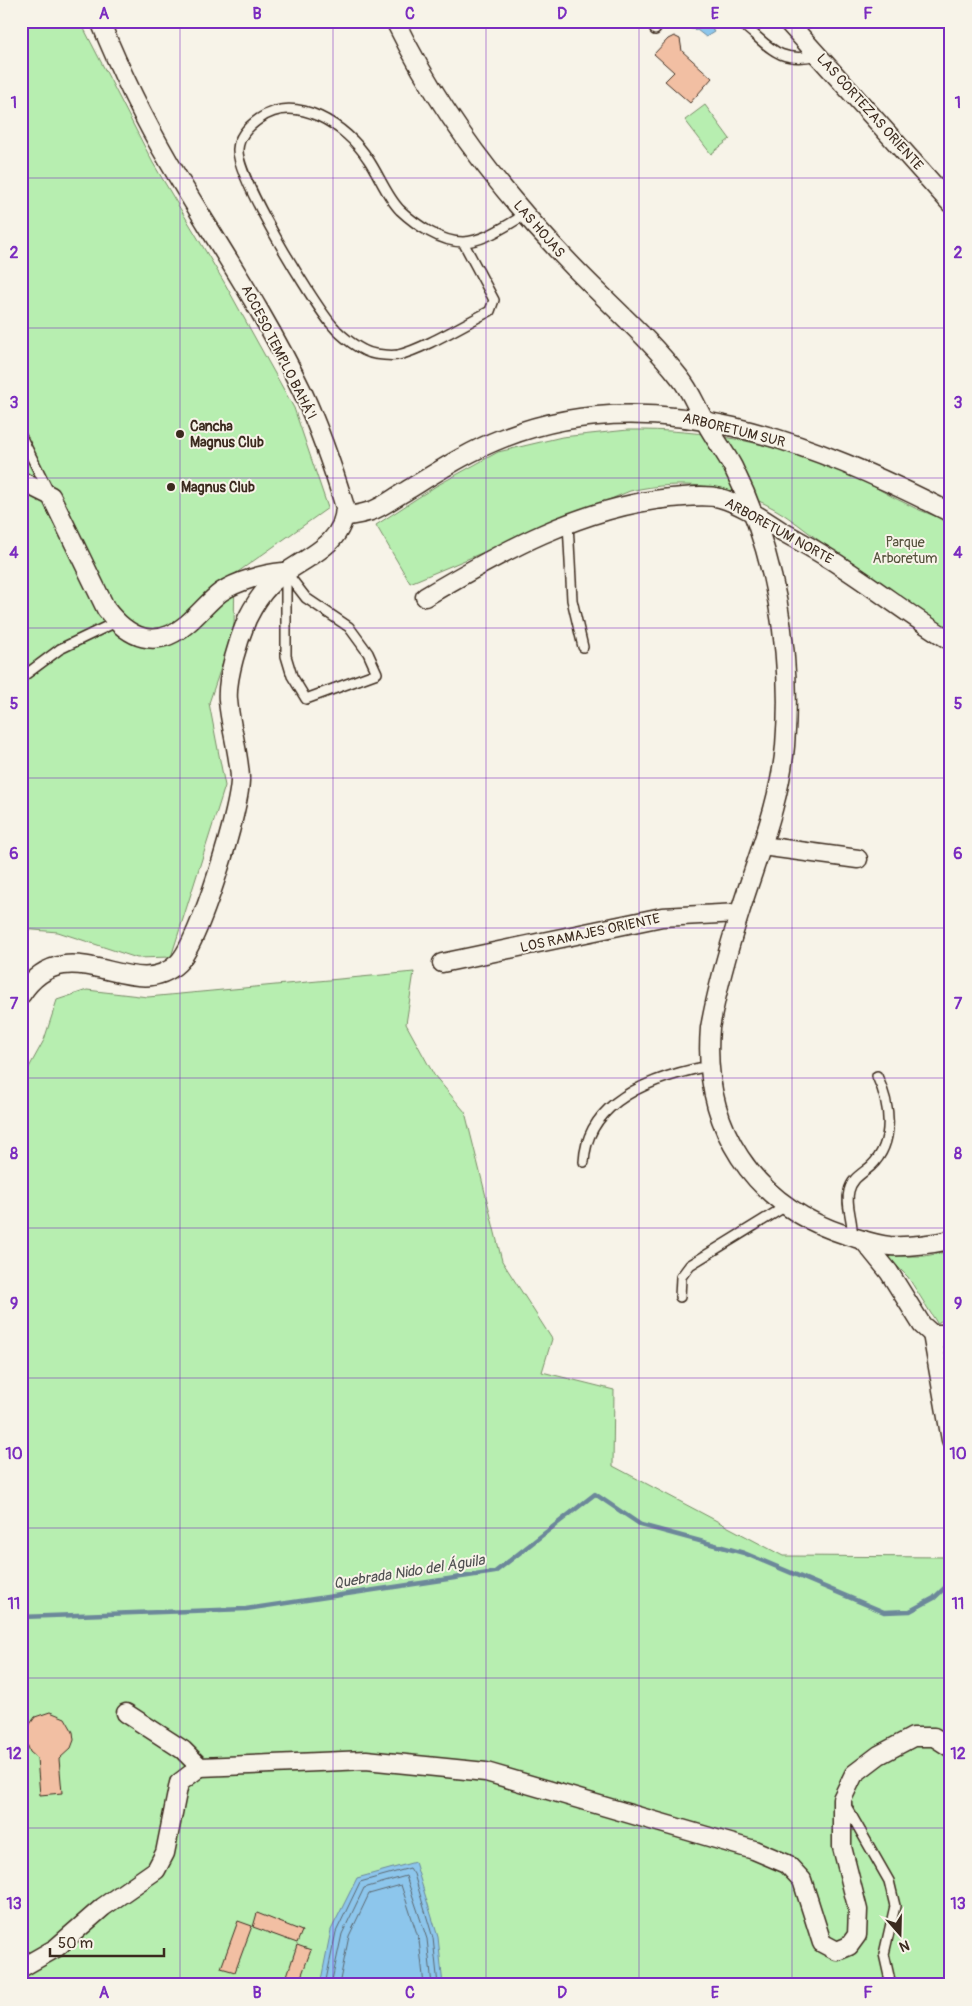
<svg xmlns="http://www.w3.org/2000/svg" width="972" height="2006" font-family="Pangolin,sans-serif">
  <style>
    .green { fill: #b7eeb0; stroke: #798c67 }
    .water { fill: #8dc6ec; stroke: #6c889a }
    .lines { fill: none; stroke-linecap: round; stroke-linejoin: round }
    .shore { stroke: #5c6870; stroke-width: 1 }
    .stream { stroke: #6c889a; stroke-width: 4.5 }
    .building { fill: #f2bfa3; stroke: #3b2a1e }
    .service-casing { stroke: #3b2a1e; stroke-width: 12 }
    .minor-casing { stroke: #3b2a1e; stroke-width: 21 }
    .service { stroke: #f7f3e8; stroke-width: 9 }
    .minor { stroke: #f7f3e8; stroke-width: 18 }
    .grid { fill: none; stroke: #7b2cbf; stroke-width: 1; stroke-opacity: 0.55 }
    .poi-dot { fill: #3b2a1e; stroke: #f7f3e8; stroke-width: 2 }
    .labels { text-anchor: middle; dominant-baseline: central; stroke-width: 4; stroke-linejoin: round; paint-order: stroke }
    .street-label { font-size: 14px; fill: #3b2a1e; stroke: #f7f3e8 }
    .poi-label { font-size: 14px; font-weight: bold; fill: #3b2a1e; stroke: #f7f3e8; text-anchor: start }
    .park-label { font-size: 14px; fill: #54513b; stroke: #f7f3e8 }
    .water-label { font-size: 15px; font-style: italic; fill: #505152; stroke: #f7f3e8 }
    .neatline { fill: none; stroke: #7b2cbf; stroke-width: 2 }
    .grid-label { font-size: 16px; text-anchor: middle; font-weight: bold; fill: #7b2cbf }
  </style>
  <rect width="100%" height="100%" fill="#f7f3e8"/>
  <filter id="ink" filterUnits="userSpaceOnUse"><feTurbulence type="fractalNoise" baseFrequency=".02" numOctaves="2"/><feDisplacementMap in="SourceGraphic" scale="10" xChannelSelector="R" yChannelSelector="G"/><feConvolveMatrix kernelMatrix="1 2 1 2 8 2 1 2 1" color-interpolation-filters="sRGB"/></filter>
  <g filter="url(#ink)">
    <g class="green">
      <path d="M21 21H80L153 163 224 282 294 408 328 508 235 574 234 629 209 703 225 786 171 957 137 958 58 932 21 929Z"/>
      <path d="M705 105 730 139 711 154 685 120Z"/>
      <path d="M628 430C705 429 776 443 847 473 867 481 885 494 905 503 919 511 936 516 951 522V632C914 607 877 582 841 557 821 543 803 527 783 514 736 484 683 479 630 491L410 583 376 525 436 486 498 452 562 437Z"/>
      <path d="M414 972 406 1024 434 1075 465 1112 502 1261 552 1339 542 1372 614 1390 613 1466 783 1556 951 1557V1985H21V1218L26 1206 21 1177V1082L44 1040 57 1000 87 990 148 997Z"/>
      <path d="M951 1251V1316L937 1323 908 1277 887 1256H925Z"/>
    </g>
    <g class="water">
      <path d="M684 21C696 21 708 20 714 32L706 37 697 30 687 28Z"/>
      <path d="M415 1862 438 1937 443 1985H320L331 1930 357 1878Z"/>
    </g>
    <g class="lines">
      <g class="shore">
        <path d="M325 1985 336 1932 360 1882 410 1868 414 1874 433 1938 438 1985"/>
        <path d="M331 1985 342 1934 364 1888 406 1876 427 1939 432 1985"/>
        <path d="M339 1985 349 1936 369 1894 401 1885 419 1940 424 1985"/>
      </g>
      <path class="stream" d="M21 1617 246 1609 495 1572 595 1494 641 1525 744 1553 884 1612 910 1611 934 1598 951 1582"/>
    </g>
    <g class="building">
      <path d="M674 36 680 39 682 51 712 78 690 103 665 81 674 72 654 54 668 39Z"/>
      <path d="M50 1712 65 1718 73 1732 74 1740 71 1748 59 1759 62 1793 40 1795 37 1758 30 1752 25 1738 26 1730 35 1717Z"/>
      <path d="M257 1913 302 1931 297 1943 253 1927Z"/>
      <path d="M238 1921 252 1926 235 1972 221 1968Z"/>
      <path d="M297 1945 311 1950 298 1985H284Z"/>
    </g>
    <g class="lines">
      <g class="service-casing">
        <g id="service">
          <path d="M738 21C768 43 775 65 817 55"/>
          <path d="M655 30 662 21"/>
          <path d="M463 242 494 300 490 311C466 323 422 350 398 355 391 356 382 355 375 354 361 352 341 336 332 325 311 300 236 177 238 149 239 135 249 126 259 119 296 92 347 126 368 159 379 175 387 197 400 210 416 225 441 242 463 242 486 241 506 225 525 215"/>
          <path d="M21 436 50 494"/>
          <path d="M568 523 572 600 583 647"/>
          <path d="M286 572 306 598 349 627 368 653 377 673 306 699 292 676 286 656Z"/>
          <path d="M21 678 60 649 116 622"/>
          <path d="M584 1162C587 1099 657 1076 709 1066"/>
          <path d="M852 1237C854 1221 845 1206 849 1191 852 1178 862 1174 871 1166 896 1142 890 1104 877 1076"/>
          <path d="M680 1297 681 1277 690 1265 786 1206"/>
          <path d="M845 1804 889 1881 895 1906 884 1954 891 1985"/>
        </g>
      </g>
      <g class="minor-casing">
        <g id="minor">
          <path d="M395 21C438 109 498 188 565 258 603 299 646 334 680 378 691 391 697 409 706 423 714 438 725 452 733 467 775 552 793 651 785 746 780 803 757 857 740 912 728 950 717 989 710 1028 702 1126 752 1205 846 1235 860 1239 876 1245 890 1246 911 1247 931 1244 951 1240"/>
          <path d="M787 21 951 204"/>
          <path d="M21 481 51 496 106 609C129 639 156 650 187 624 199 614 209 601 221 592 237 581 264 574 283 572"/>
          <path d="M345 517C353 515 362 514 371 511 383 507 395 497 406 491 437 472 469 451 503 438 654 378 815 443 951 513"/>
          <path d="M425 597C501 552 581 507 671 498 686 497 705 494 720 498 742 504 764 520 783 532 803 543 823 554 842 567 879 591 913 618 951 641"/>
          <path d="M762 846 858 859"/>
          <path d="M442 963 662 917 739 913"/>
          <path d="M21 995C68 923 133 1007 178 963 199 943 241 808 240 778 239 752 230 726 228 700 226 678 239 639 247 619 253 607 261 594 270 585 296 559 344 550 345 507 333 468 320 430 303 393 265 313 215 240 170 164 143 118 120 70 100 21"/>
          <path d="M863 1240 889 1272 922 1325 932 1334H946L951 1332"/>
          <path d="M932 1334 951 1440"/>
          <path d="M126 1713 183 1750 200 1767 366 1760 486 1772 754 1850 787 1864 802 1880 822 1943 837 1951 849 1946 857 1935 858 1910 842 1847V1799L854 1774 879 1755 913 1737H934L951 1748"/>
          <path d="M21 1968 56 1948 103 1907 156 1870 165 1853 179 1783 200 1767"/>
        </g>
      </g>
      <use href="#service" class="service"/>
      <use href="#minor" class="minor"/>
    </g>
  </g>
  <path class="grid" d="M180 21V1985M333 21V1985M486 21V1985M639 21V1985M792 21V1985M21 178H951M21 328H951M21 478H951M21 628H951M21 778H951M21 928H951M21 1078H951M21 1228H951M21 1378H951M21 1528H951M21 1678H951M21 1828H951"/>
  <g class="poi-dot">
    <circle cx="180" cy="434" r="5"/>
    <circle cx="171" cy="487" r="5"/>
  </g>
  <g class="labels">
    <g class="street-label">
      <text transform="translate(870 112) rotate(48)">LAS CORTEZAS ORIENTE</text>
      <text transform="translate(539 229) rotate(49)">LAS HOJAS</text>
      <text transform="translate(279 352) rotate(63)">ACCESO TEMPLO BAHÁ'I</text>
      <text transform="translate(734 430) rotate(14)">ARBORETUM SUR</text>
      <text transform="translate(779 531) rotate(29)">ARBORETUM NORTE</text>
      <text transform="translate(590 933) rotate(-12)">LOS RAMAJES ORIENTE</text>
    </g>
    <g class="poi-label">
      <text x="190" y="426">Cancha<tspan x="190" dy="16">Magnus Club</tspan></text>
      <text x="181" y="487">Magnus Club</text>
    </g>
    <g class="park-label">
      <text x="905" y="542">Parque<tspan x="905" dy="16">Arboretum</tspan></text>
    </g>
    <g class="water-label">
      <text transform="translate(409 1572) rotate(-9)">Quebrada Nido del Águila</text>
    </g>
  </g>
  <rect width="972" height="2006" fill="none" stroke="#f7f3e8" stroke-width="55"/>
  <g transform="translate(900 1934) rotate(160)" stroke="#f7f3e8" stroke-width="4" paint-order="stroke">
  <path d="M0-4L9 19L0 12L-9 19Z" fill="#3b2a1e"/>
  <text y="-8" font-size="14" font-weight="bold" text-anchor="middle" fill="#3b2a1e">N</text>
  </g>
  <path d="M50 1948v8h114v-8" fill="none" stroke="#3b2a1e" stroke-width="2.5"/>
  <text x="58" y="1948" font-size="15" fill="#3b2a1e" stroke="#f7f3e8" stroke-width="4" paint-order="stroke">50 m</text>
  <rect x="28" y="28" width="916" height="1950" class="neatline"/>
  <g class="grid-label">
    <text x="104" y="19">A</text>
    <text x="257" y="19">B</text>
    <text x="410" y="19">C</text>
    <text x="562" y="19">D</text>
    <text x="715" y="19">E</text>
    <text x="868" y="19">F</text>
    <text x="14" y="108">1</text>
    <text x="958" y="108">1</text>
    <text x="14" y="258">2</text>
    <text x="958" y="258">2</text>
    <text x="14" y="408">3</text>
    <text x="958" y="408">3</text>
    <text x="14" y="558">4</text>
    <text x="958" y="558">4</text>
    <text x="14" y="709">5</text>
    <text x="958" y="709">5</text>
    <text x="14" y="859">6</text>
    <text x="958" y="859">6</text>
    <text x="14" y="1009">7</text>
    <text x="958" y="1009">7</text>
    <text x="14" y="1159">8</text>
    <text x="958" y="1159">8</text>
    <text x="14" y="1309">9</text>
    <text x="958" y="1309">9</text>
    <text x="14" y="1459">10</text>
    <text x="958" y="1459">10</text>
    <text x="14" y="1609">11</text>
    <text x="958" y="1609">11</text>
    <text x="14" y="1759">12</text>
    <text x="958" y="1759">12</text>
    <text x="14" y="1909">13</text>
    <text x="958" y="1909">13</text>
    <text x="104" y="1998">A</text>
    <text x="257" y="1998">B</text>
    <text x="410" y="1998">C</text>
    <text x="562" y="1998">D</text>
    <text x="715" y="1998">E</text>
    <text x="868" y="1998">F</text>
  </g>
</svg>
